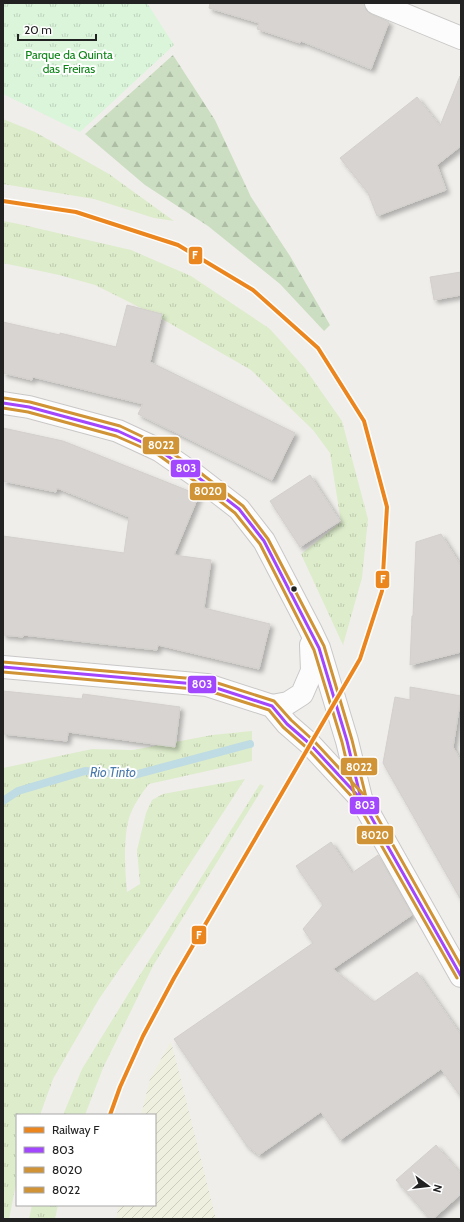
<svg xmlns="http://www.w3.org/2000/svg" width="464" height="1222" font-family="Cabin,sans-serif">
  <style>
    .farmland { fill: url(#farmland-furrows) }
    .grass { fill: url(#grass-tufts) }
    .forest { fill: url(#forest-firs) }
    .park { fill: url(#park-tufts) }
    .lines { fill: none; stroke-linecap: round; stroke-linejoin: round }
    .stream { stroke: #bfdbe3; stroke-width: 8 }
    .building { fill: #d7d4d2; stroke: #d3d0cc; filter: url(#shadow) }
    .street-casing { stroke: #c9c8c7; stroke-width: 24 }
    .street { stroke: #fdfcfc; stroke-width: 22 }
    .bus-1-casing { stroke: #fff; stroke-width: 6 }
    .bus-2-casing { stroke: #fff; stroke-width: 6 }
    .bus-3-casing { stroke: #fff; stroke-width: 6 }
    .bus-1 { stroke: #a347ff; stroke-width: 3 }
    .bus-2 { stroke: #d09436; stroke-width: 3 }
    .bus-3 { stroke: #d09436; stroke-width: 3 }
    .rail-1-casing { stroke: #fff; stroke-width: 7 }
    .rail-1 { stroke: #eb861f; stroke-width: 4 }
    .bus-dot { fill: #222; stroke: #fff; stroke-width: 1.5 }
    .labels { text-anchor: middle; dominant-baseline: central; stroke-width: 4; stroke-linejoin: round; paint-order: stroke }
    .park-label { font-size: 12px; fill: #0c8416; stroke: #fff }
    .water-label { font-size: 13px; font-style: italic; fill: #4a7aab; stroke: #fff }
    .line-badge { stroke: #fff; stroke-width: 1.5 }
    .badge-label { font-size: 11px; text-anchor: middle; font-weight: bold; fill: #fff }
  </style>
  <defs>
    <pattern id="farmland-furrows" width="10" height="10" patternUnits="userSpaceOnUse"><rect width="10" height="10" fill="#efefdf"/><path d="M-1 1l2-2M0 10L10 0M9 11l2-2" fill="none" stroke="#cdcdbf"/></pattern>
    <pattern id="grass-tufts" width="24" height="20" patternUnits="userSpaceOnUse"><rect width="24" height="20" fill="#ddeccb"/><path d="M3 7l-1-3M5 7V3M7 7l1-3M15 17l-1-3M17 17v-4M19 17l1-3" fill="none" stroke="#bdcaae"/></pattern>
    <pattern id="forest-firs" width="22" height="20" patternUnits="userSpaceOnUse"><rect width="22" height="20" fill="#cbdec1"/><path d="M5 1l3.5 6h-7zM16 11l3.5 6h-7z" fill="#aebea6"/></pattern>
    <pattern id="park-tufts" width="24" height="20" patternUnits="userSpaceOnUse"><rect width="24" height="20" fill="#daf5da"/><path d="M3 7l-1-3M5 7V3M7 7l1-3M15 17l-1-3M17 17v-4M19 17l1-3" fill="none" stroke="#bbd2bb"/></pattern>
    <filter id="shadow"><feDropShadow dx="3.5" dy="3.5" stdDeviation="2" flood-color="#0004"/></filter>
  </defs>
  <rect width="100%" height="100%" fill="#f0eeeb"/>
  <path class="farmland" d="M171 1041 216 1219H116L119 1205H155V1115H141L150 1079Z"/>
  <g class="grass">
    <path d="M3 119 35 132 109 174 174 221 154 218 94 199 3 184Z"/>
    <path d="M3 221 19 224 131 250 191 276 270 329 304 367 342 421 368 519 362 578 343 645 301 554 341 522 330 453 313 430 251 370 157 316 95 285 59 275 3 263Z"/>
    <path d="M252 731V761L149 784C141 794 133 806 129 818 123 840 125 870 127 892L140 884 137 850 146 813 152 800 163 794 245 779 152 922 99 999 53 1079 40 1115H17V1179L9 1219H3V768L92 749 133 750 212 735Z"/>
    <path d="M260 784 264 786 153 966 103 1068 85 1115H63L82 1069 143 970Z"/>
    <path d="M32 1205H58L55 1219H29Z"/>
  </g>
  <path class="forest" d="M173 55 215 120 251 197 290 256 330 325 324 331 280 284 208 226 145 185 85 134Z"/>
  <path class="park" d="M3 3H147L174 45 80 132 3 94Z"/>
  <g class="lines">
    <path class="stream" d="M3 801 18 791 85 771 134 775 250 744"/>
  </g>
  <g class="building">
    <path d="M210 3H364L366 10 371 14 389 22 371 69 301 41 300 43 257 29 259 23 209 8Z"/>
    <path d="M460 76 461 146 437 165 446 190 377 216 368 193 340 158 417 97 440 126Z"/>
    <path d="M461 272V295L434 300 430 277Z"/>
    <path d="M127 305 162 314 150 362 295 433 272 480 138 414 143 404 33 377 32 380 3 373V322L60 335V333L116 347Z"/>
    <path d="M3 428 63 441 199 495 174 555 211 560 204 608 270 624 259 669 158 645 157 650 23 635V637L3 635V536L124 553 129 517 57 488 56 492 3 481Z"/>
    <path d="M310 475 340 521 300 547 270 501Z"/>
    <path d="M441 534 461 566V652L410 665 412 616H413L416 542Z"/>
    <path d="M410 687 461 696 453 747 461 761V900L383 763 395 697 410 700Z"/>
    <path d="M3 691 82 699 83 694 180 707 175 747 68 732 67 741 3 734Z"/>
    <path d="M331 842 352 873 378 855 412 915 333 969 374 1002 417 972 461 1035V1097L441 1069 340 1140 321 1112 259 1155 247 1146 174 1039 313 943 303 929 323 905 296 866Z"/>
    <path d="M436 1145 461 1174V1194L433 1219H430L396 1180Z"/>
  </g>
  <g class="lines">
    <g class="street-casing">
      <g id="street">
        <path d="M376 3 461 38"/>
        <path d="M3 403 29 407 118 431 159 450 195 475 239 509 264 541 310 629 319 648 347 741 361 798"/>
        <path d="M3 667 207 685 272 706 287 724 310 744 361 799 461 976"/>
        <path d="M272 706 288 703 302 694 312 671 311 645"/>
      </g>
    </g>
    <use href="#street" class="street"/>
    <g class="bus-1-casing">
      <g id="bus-1">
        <path d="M3 403 29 407 118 431 159 450 195 475 239 509 264 541 319 648 347 741 361 799 461 976"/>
        <path d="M3 667 207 685 272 706 287 724 310 744 359 797"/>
      </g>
    </g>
    <g class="bus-2-casing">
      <g id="bus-2">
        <path d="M3 408 28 412 116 436 157 454 192 479 235 513 260 544 314 650 342 742 356 801 457 978"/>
        <path d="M3 672 206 690 269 710 283 727 307 748 355 800"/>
      </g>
    </g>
    <g class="bus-3-casing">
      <g id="bus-3">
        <path d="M4 398 30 402 120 426 162 446 198 471 243 506 268 539 324 646 352 740 366 797 461 966"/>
        <path d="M3 662 208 680 274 701 291 720 314 741 363 794"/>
      </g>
    </g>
    <use href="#bus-1" class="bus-1"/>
    <use href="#bus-2" class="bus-2"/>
    <use href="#bus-3" class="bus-3"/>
    <g class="rail-1-casing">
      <path id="rail-1" d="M3 201 76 212 178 245 253 290 318 348 364 421 387 507 382 591 360 659 174 978 143 1036 120 1087 110 1115"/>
    </g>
    <use href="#rail-1" class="rail-1"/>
  </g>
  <circle class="bus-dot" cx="294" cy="589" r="3.5"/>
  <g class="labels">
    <g class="park-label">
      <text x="69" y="54">Parque da Quinta<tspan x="69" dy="14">das Freiras</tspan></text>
    </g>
    <g class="water-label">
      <text x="113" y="772">Rio Tinto</text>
    </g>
  </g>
  <g class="line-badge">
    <rect x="188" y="246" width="15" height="19" rx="4" fill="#eb861f"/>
    <rect x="142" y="436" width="38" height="19" rx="4" fill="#d09436"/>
    <rect x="170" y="459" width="31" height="19" rx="4" fill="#a347ff"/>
    <rect x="189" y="482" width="38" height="19" rx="4" fill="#d09436"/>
    <rect x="375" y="570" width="15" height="19" rx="4" fill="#eb861f"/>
    <rect x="187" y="675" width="30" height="19" rx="4" fill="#a347ff"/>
    <rect x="340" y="757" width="38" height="19" rx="4" fill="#d09436"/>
    <rect x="349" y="796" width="31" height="19" rx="4" fill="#a347ff"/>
    <rect x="356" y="825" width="38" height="20" rx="4" fill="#d09436"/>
    <rect x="191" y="925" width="16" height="20" rx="4" fill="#eb861f"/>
  </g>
  <g class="badge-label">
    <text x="195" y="259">F</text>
    <text x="161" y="449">8022</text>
    <text x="186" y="472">803</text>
    <text x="208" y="495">8020</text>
    <text x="383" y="583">F</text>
    <text x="202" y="688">803</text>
    <text x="359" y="771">8022</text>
    <text x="365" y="809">803</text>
    <text x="375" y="839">8020</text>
    <text x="199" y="939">F</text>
  </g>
  <rect width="464" height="1222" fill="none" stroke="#222222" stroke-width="8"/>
  <rect x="16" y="1114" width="140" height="92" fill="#ffffff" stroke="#a7a7a7"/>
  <rect x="24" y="1127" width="20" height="6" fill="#eb861f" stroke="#a7a7a7"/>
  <text x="52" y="1134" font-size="12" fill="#222222">Railway F</text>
  <rect x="24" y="1147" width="20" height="6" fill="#a347ff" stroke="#a7a7a7"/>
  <text x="52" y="1154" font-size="12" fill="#222222">803</text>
  <rect x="24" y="1167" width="20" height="6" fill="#d09436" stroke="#a7a7a7"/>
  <text x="52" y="1174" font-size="12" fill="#222222">8020</text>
  <rect x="24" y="1187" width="20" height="6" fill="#d09436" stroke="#a7a7a7"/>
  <text x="52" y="1194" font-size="12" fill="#222222">8022</text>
  <g transform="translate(428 1186) rotate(105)" stroke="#ffffff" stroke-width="3" paint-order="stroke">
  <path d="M0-3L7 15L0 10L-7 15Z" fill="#222222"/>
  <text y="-6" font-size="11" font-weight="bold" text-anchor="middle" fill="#222222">N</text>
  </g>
  <path d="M18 34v6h78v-6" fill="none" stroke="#222222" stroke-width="2"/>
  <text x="24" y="34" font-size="12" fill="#222222" stroke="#ffffff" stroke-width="3" paint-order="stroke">20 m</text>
</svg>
